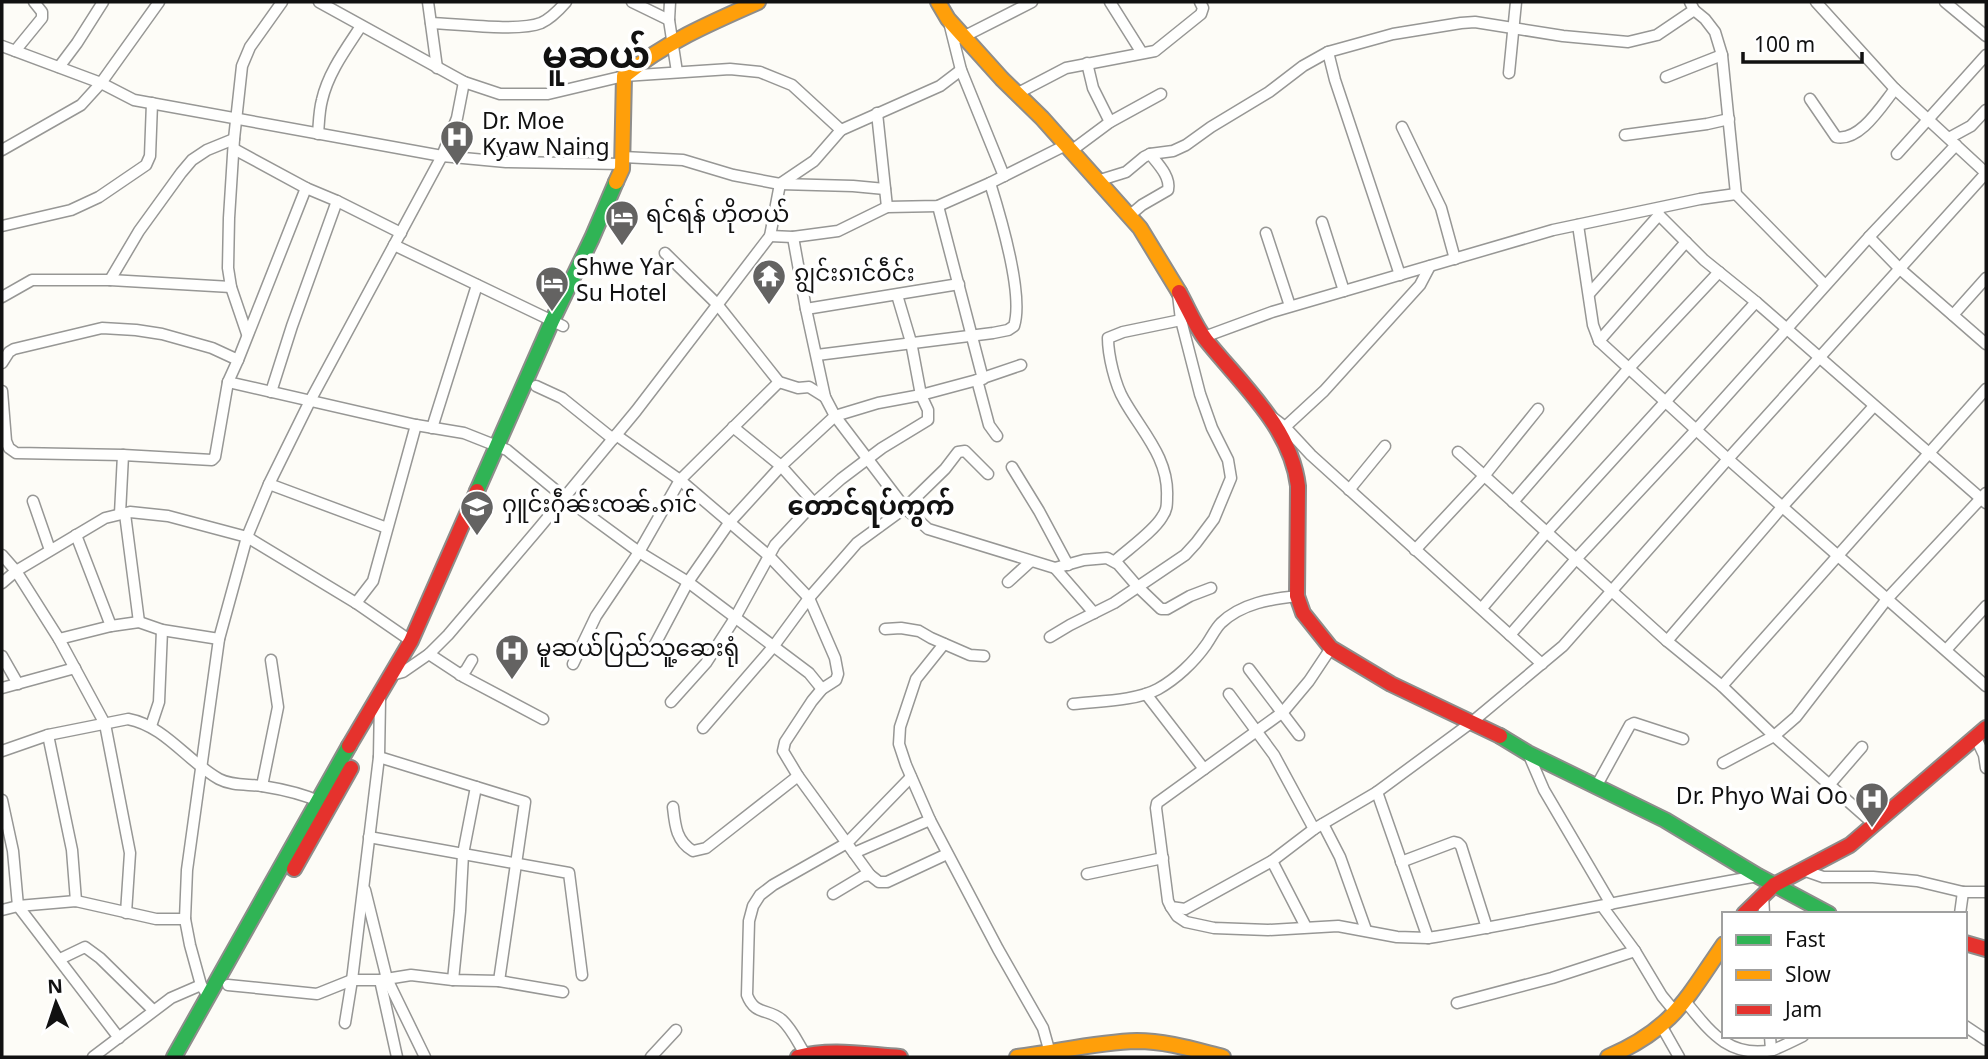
<svg xmlns="http://www.w3.org/2000/svg" width="1988" height="1059" font-family="Georgia,'Noto Sans Myanmar',serif">
  <style>
    .lines { fill: none; stroke-linecap: round; stroke-linejoin: round }
    .street-casing { stroke: #979795; stroke-width: 13 }
    .fast-casing { stroke: #8e8d8b; stroke-width: 18 }
    .slow-casing { stroke: #8e8d8b; stroke-width: 18 }
    .jam-casing { stroke: #8e8d8b; stroke-width: 18 }
    .street { stroke: #fffffe; stroke-width: 10 }
    .fast { stroke: #30b455; stroke-width: 14 }
    .slow { stroke: #ff9f0a; stroke-width: 14 }
    .jam { stroke: #e5322d; stroke-width: 14 }
    .labels { text-anchor: middle; dominant-baseline: central; stroke-width: 7; stroke-linejoin: round; paint-order: stroke }
    .poi-label { font-size: 23px; fill: #111; stroke: #fff; text-anchor: start }
    .quarter-label { font-size: 26px; font-weight: bold; fill: #111; stroke: #fff }
    .town-label { font-size: 37px; font-weight: bold; fill: #111; stroke: #fff }
  </style>
  <rect width="100%" height="100%" fill="#fdfcf7"/>
  <g class="lines">
    <g class="street-casing">
      <g id="street">
        <path d="M319 2 464 82 500 94H548L624 76 730 69 760 72 792 85 841 130"/>
        <path d="M428 2 437 68"/>
        <path d="M632 2 669 20"/>
        <path d="M670 2 669 20 677 72"/>
        <path d="M1110 2 1142 53"/>
        <path d="M1816 2 1895 89 1986 173"/>
        <path d="M1945 2 1986 36"/>
        <path d="M1694 10 1705 19 1715 32 1722 55 1736 194 1825 285"/>
        <path d="M949 22 961 70 1004 176"/>
        <path d="M431 23C458 24 518 32 541 23 550 19 559 10 566 2"/>
        <path d="M961 38 1032 2"/>
        <path d="M2 46 101 83 134 100 442 156 506 162 623 164"/>
        <path d="M15 51 42 18V12L34 2"/>
        <path d="M1328 52 1335 80 1400 275"/>
        <path d="M1087 63 1093 88 1110 122"/>
        <path d="M59 67 77 43 103 2"/>
        <path d="M1509 73 1516 2"/>
        <path d="M1666 77 1722 55"/>
        <path d="M1018 93 1066 68 1155 51 1201 14 1203 8 1200 2"/>
        <path d="M1810 99 1836 137C1860 142 1882 105 1895 89"/>
        <path d="M877 113 887 207"/>
        <path d="M1402 127 1441 208 1455 259"/>
        <path d="M318 134C319 123 319 111 322 100 328 73 346 49 361 26"/>
        <path d="M1625 135 1707 124 1729 119"/>
        <path d="M1949 138 1971 126 1986 110"/>
        <path d="M234 149 306 188 337 201 401 233"/>
        <path d="M2 150 81 105 101 83 159 2"/>
        <path d="M1071 151 1110 122 1161 94"/>
        <path d="M1897 154 1986 55"/>
        <path d="M623 157 683 160 733 175 780 184 853 186 885 189"/>
        <path d="M1097 181 1126 172 1144 157 1150 154 1173 151 1186 145 1211 127 1269 92 1303 66 1328 52 1393 34 1461 23 1475 22 1563 36 1628 42 1657 35 1694 10 1690 2"/>
        <path d="M938 206 983 379"/>
        <path d="M1658 209 1659 215 1704 260 1756 302 1986 503"/>
        <path d="M1129 216 1142 205 1168 190C1171 177 1158 164 1150 154"/>
        <path d="M1322 222 1344 291"/>
        <path d="M1578 225 1593 325 1599 341 1728 459 1986 686"/>
        <path d="M2 226 71 210 99 197 146 165 150 156 152 103"/>
        <path d="M1266 233 1290 306"/>
        <path d="M770 236 793 237 838 231 887 207 938 206 990 183 1066 145"/>
        <path d="M793 237 806 309 825 397 835 416 905 508 928 529 1055 568 1084 560 1107 558 1118 564 1137 586 1161 609H1167L1190 596 1211 588"/>
        <path d="M1869 237 1900 269 1986 344"/>
        <path d="M394 245 563 326"/>
        <path d="M665 253 717 304 779 382 798 388 809 387 825 397"/>
        <path d="M110 280 139 231 181 173 192 160 207 150 234 139"/>
        <path d="M1589 294 1659 215"/>
        <path d="M2 297 32 280H110L231 287"/>
        <path d="M806 309 959 284"/>
        <path d="M1953 315 1986 278"/>
        <path d="M247 334 231 287 228 268 229 218 234 139 242 66 250 47 282 2"/>
        <path d="M1204 337 1272 312 1553 230 1700 199 1736 194"/>
        <path d="M1599 341 1686 242"/>
        <path d="M817 355 993 333 1008 330 1014 326C1024 295 1000 215 990 183"/>
        <path d="M2 363 9 352 14 349 102 328 136 330 162 334 212 348 238 360"/>
        <path d="M977 380 989 425 997 436"/>
        <path d="M228 382 416 425 464 433 507 450 564 497 639 552 688 582 809 673 822 689"/>
        <path d="M536 386 562 398 613 439"/>
        <path d="M2 391 6 441 9 448 16 453 123 455 212 460 215 457 228 382 238 360 306 188"/>
        <path d="M271 392 292 326 337 201"/>
        <path d="M1272 417 1285 427 1311 455 1542 664"/>
        <path d="M733 427 781 466 814 503"/>
        <path d="M1285 427 1324 391 1420 285 1430 266"/>
        <path d="M432 428 477 285"/>
        <path d="M616 435 680 480 769 556 809 598 835 658 838 674 836 680 822 689 812 701 785 742 783 751 798 776 870 875"/>
        <path d="M1458 452 1667 641 1722 686 1774 736 1875 825"/>
        <path d="M1012 467 1039 511 1068 565"/>
        <path d="M269 484 387 528"/>
        <path d="M1349 490 1385 446"/>
        <path d="M33 501 50 550"/>
        <path d="M1513 502 1629 368 1719 272"/>
        <path d="M120 514 123 455"/>
        <path d="M125 514 139 622"/>
        <path d="M76 535 111 626"/>
        <path d="M1415 550 1484 476 1538 409"/>
        <path d="M2 555 16 571 59 639 105 724 130 853 126 913"/>
        <path d="M1115 561C1127 550 1154 531 1162 517 1167 510 1167 505 1167 497 1169 458 1142 432 1124 400 1115 385 1108 355 1108 338L1123 332 1181 320"/>
        <path d="M1055 568 1094 613"/>
        <path d="M1008 582 1030 562"/>
        <path d="M2 583 16 571 105 518 130 512 168 516 247 537 356 603 411 641"/>
        <path d="M356 603 373 581 416 425"/>
        <path d="M1482 608 1546 533 1756 302"/>
        <path d="M885 629 901 628 919 631 931 638 970 655 984 656"/>
        <path d="M1510 635 1576 559 1696 430 1869 237 1956 145"/>
        <path d="M1050 637 1070 625 1114 603 1185 555 1196 543 1214 519 1231 478 1228 460 1212 428 1200 394 1181 320 1178 295"/>
        <path d="M59 639 111 626 139 622 162 630 219 639"/>
        <path d="M1667 641 1783 506 1874 406"/>
        <path d="M944 644 916 679 900 727 899 744 906 765 930 820 998 949 1043 1028 1050 1053"/>
        <path d="M1331 648 1309 681 1283 712 1157 803 1156 808 1168 901 1171 907 1185 909 1272 861 1314 829 1377 792 1472 722 1563 646 1728 459 1986 173"/>
        <path d="M652 650 688 582 729 523 781 466 835 416 878 403 921 395 977 380 1021 365"/>
        <path d="M1946 650 1986 606"/>
        <path d="M429 654 464 677 543 719"/>
        <path d="M2 656 18 684"/>
        <path d="M573 664 596 616 639 552 680 480 779 382"/>
        <path d="M1249 669 1299 735"/>
        <path d="M392 675 403 672 429 654 448 635 539 528 636 411 770 236 780 184 814 161 841 130 940 86 961 70"/>
        <path d="M460 675 466 670 472 660"/>
        <path d="M1722 686 1986 389"/>
        <path d="M2 688 75 668"/>
        <path d="M1146 694 1204 769"/>
        <path d="M1229 694 1274 755 1314 829"/>
        <path d="M671 702 706 663 735 618 775 545 814 503 841 479 882 448 928 420V410L921 395 911 342 897 295"/>
        <path d="M1073 704C1098 701 1136 701 1158 689 1176 679 1194 662 1206 645 1211 638 1215 629 1221 623 1242 603 1271 599 1297 596"/>
        <path d="M151 726 159 702 162 630"/>
        <path d="M703 728 773 647 809 598 857 543 905 508 945 469 958 452 965 451 988 474"/>
        <path d="M48 735 72 850 76 901"/>
        <path d="M1976 738 1984 755 1986 768"/>
        <path d="M2 751 48 735 128 719C165 726 187 761 219 779 232 786 248 784 262 786 281 789 303 794 321 802"/>
        <path d="M1528 753 1544 790 1611 904"/>
        <path d="M379 757 525 802 499 981"/>
        <path d="M1723 763 1774 736 1796 717 1887 599 1986 493"/>
        <path d="M1830 784 1862 747"/>
        <path d="M1597 785 1630 725 1634 723 1683 739"/>
        <path d="M262 786 278 707 271 660"/>
        <path d="M1377 792 1428 938"/>
        <path d="M2 800 13 851 18 906 119 1038"/>
        <path d="M673 807C675 825 676 841 693 851L706 848 798 776"/>
        <path d="M1323 824 1340 857 1366 930"/>
        <path d="M369 837 569 873 582 975"/>
        <path d="M854 853 930 820"/>
        <path d="M1272 861 1306 927"/>
        <path d="M1401 862 1454 842 1458 843 1461 846 1487 928"/>
        <path d="M1803 870 1823 877H1873L1917 881 1963 892H1986"/>
        <path d="M1087 874 1163 858"/>
        <path d="M365 890 387 979 425 1057"/>
        <path d="M833 894 863 876 870 875 879 882H887L947 854"/>
        <path d="M1763 894 1764 914"/>
        <path d="M1602 906 1635 951 1662 996 1676 1013"/>
        <path d="M1171 907 1177 916 1186 922 1214 928 1268 930 1338 926 1397 937 1428 938C1538 920 1647 895 1758 876"/>
        <path d="M2 910 18 906 76 901 156 919H185"/>
        <path d="M1960 914 1963 892"/>
        <path d="M60 959 85 947 100 958 153 1010"/>
        <path d="M380 980 397 1057"/>
        <path d="M453 980 460 911 463 854 476 787"/>
        <path d="M228 985 317 994 352 980H380L411 975 453 980 499 981 563 992"/>
        <path d="M208 996 201 985 190 945 185 919 187 870 219 639 247 537 269 484 310 401 442 156 457 118 464 82"/>
        <path d="M1685 1001C1709 1030 1728 1059 1773 1050 1783 1046 1793 1041 1803 1036"/>
        <path d="M1457 1003 1552 978 1635 951"/>
        <path d="M345 1023 352 980 379 757 380 700"/>
        <path d="M1965 1026 1986 1040"/>
        <path d="M1662 1027 1679 1057"/>
        <path d="M1770 1036 1771 1050"/>
        <path d="M805 1054C798 1043 792 1029 782 1020 768 1008 755 1016 747 995L749 921 753 906 760 895 773 885 847 843 911 777"/>
        <path d="M93 1057 171 998 201 985"/>
        <path d="M651 1057 676 1030"/>
      </g>
    </g>
    <g class="fast-casing">
      <g id="fast">
        <path d="M477 491 552 321 592 238 616 182"/>
        <path d="M1500 736 1528 753 1665 820 1758 876 1829 914"/>
        <path d="M174 1057 349 746"/>
      </g>
    </g>
    <g class="slow-casing">
      <g id="slow">
        <path d="M938 2 948 19 1002 79 1042 118 1140 228 1179 292"/>
        <path d="M616 182 622 169 624 76C664 43 710 23 758 2"/>
        <path d="M1017 1057C1057 1052 1097 1042 1137 1041 1166 1041 1195 1050 1223 1057"/>
        <path d="M1608 1057C1673 1029 1686 999 1724 944"/>
      </g>
    </g>
    <g class="jam-casing">
      <g id="jam">
        <path d="M1179 292C1188 308 1195 326 1206 340 1241 384 1291 427 1298 486L1297 596 1303 613 1331 648 1391 684 1500 736"/>
        <path d="M349 746 411 641 477 491"/>
        <path d="M294 869 351 768"/>
        <path d="M1744 914 1774 885 1850 845 1986 728"/>
        <path d="M1965 943 1986 949"/>
        <path d="M798 1057C831 1048 867 1055 900 1057"/>
      </g>
    </g>
    <use href="#street" class="street"/>
    <use href="#fast" class="fast"/>
    <use href="#slow" class="slow"/>
    <use href="#jam" class="jam"/>
  </g>
  <defs>
    <g id="hospital-pin" transform="scale(1.75)"><path d="M0 17L-7.5 6A9.5 9.5 0 1 1 7.5 6Z" fill="#646362" stroke="#fff"/><path d="M-5-5h3v3.5h4V-5h3V5h-3V1.5h-4V5h-3Z" fill="#fff"/></g>
    <g id="hotel-pin" transform="scale(1.75)"><path d="M0 17L-7.5 6A9.5 9.5 0 1 1 7.5 6Z" fill="#646362" stroke="#fff"/><path d="M-6-4.5h1.5V1H6V5H4.5V3h-9V5H-6ZM-4 0a1.8 1.8 0 1 1 3.6 0ZM.5 0V-2.5h3Q6-2.5 6 0Z" fill="#fff"/></g>
    <g id="temple-pin" transform="scale(1.75)"><path d="M0 17L-7.5 6A9.5 9.5 0 1 1 7.5 6Z" fill="#646362" stroke="#fff"/><path d="M0-6L5-2H3V0L6.5 2.5H4V6H1.5V3h-3V6H-4V2.5H-6.5L-3 0V-2H-5Z" fill="#fff"/></g>
    <g id="school-pin" transform="scale(1.75)"><path d="M0 17L-7.5 6A9.5 9.5 0 1 1 7.5 6Z" fill="#646362" stroke="#fff"/><path d="M0-5L7-2L0 1L-7-2ZM-4 1L0 2.5L4 1V4Q0 6-4 4Z" fill="#fff"/></g>
  </defs>
  <g fill-rule="evenodd">
    <use href="#hospital-pin" x="457" y="137"/>
    <use href="#hotel-pin" x="622" y="217"/>
    <use href="#temple-pin" x="769" y="276"/>
    <use href="#hotel-pin" x="552" y="283"/>
    <use href="#school-pin" x="477" y="507"/>
    <use href="#hospital-pin" x="512" y="651"/>
    <use href="#hospital-pin" x="1872" y="799"/>
  </g>
  <g class="labels">
    <g class="poi-label">
      <text x="482" y="124">Dr. Moe<tspan x="482" dy="26">Kyaw Naing</tspan></text>
      <text x="646" y="217">ရင်ရန် ဟိုတယ်</text>
      <text x="576" y="270">Shwe Yar<tspan x="576" dy="26">Su Hotel</tspan></text>
      <text x="794" y="276">ၵျွင်းၵၢင်ဝဵင်း</text>
      <text x="502" y="507">ႁူင်းႁဵၼ်းၸၼ်ႉၵၢင်</text>
      <text x="536" y="651">မူဆယ်ပြည်သူ့ဆေးရုံ</text>
      <text x="1848" y="799" text-anchor="end">Dr. Phyo Wai Oo</text>
    </g>
    <g class="quarter-label">
      <text x="871" y="509">တောင်ရပ်ကွက်</text>
    </g>
    <g class="town-label">
      <text x="596" y="59">မူဆယ်</text>
    </g>
  </g>
  <rect width="1988" height="1059" fill="none" stroke="#111111" stroke-width="7"/>
  <rect x="1722" y="912" width="245" height="126" fill="#ffffff" stroke="#a0a0a0" stroke-width="2"/>
  <rect x="1736" y="935" width="35" height="10" fill="#30b455" stroke="#a0a0a0" stroke-width="2"/>
  <text x="1785" y="947" font-size="21" fill="#111111">Fast</text>
  <rect x="1736" y="970" width="35" height="10" fill="#ff9f0a" stroke="#a0a0a0" stroke-width="2"/>
  <text x="1785" y="982" font-size="21" fill="#111111">Slow</text>
  <rect x="1736" y="1005" width="35" height="10" fill="#e5322d" stroke="#a0a0a0" stroke-width="2"/>
  <text x="1785" y="1017" font-size="21" fill="#111111">Jam</text>
  <g transform="translate(56 1003) rotate(357)" stroke="#ffffff" stroke-width="5" paint-order="stroke">
  <path d="M0-5L12 26L0 18L-12 26Z" fill="#111111"/>
  <text y="-10" font-size="19" font-weight="bold" text-anchor="middle" fill="#111111">N</text>
  </g>
  <path d="M1743 52v10h119v-10" fill="none" stroke="#111111" stroke-width="3.5"/>
  <text x="1754" y="52" font-size="21" fill="#111111" stroke="#ffffff" stroke-width="5" paint-order="stroke">100 m</text>
</svg>
